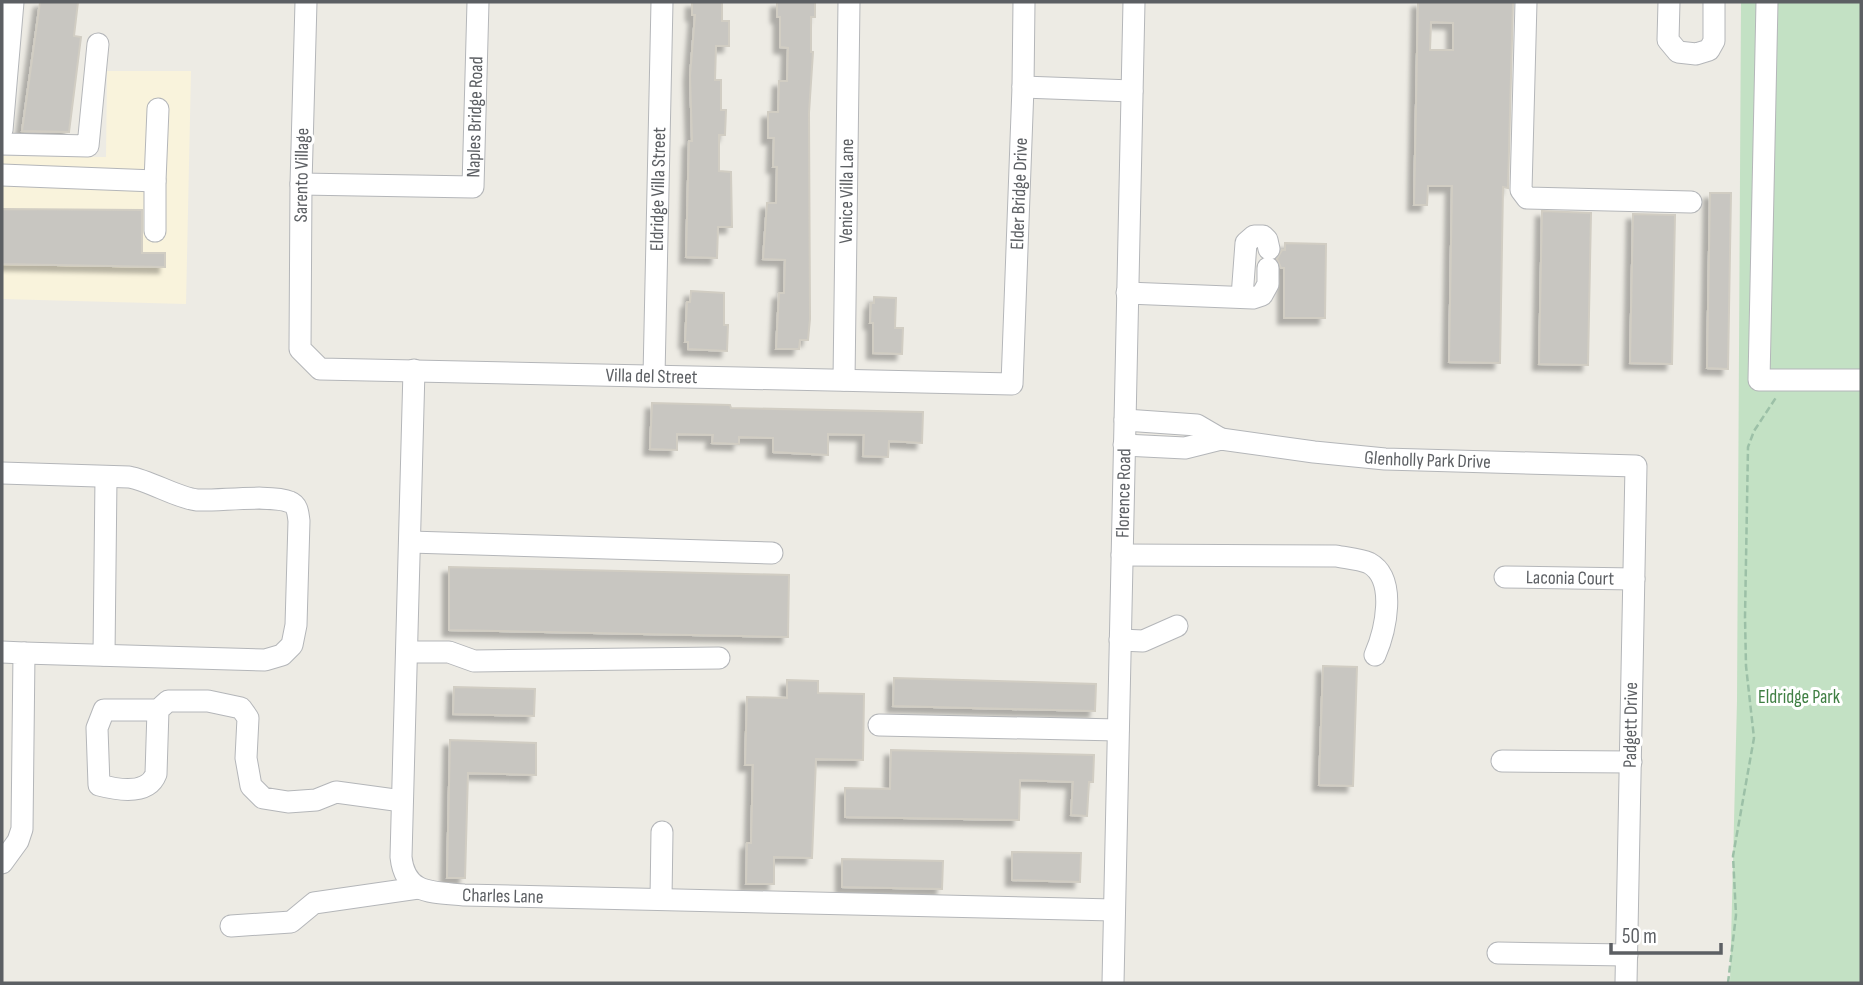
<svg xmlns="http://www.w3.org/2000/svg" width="1863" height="985" font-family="'Sofia Sans Condensed',sans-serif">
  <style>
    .commercial { fill: #f9f3dc }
    .green { fill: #c3e1c4 }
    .building { fill: #c8c6c1; stroke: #d1cdc3; stroke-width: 2; fill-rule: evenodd; filter: url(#shadow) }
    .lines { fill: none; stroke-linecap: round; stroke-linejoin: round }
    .minor-casing { stroke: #b4b6b9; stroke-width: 23 }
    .path { stroke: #9cc0a7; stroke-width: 2.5; stroke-dasharray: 7 3.5; stroke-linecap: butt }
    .minor { stroke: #fff; stroke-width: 21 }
    .labels { text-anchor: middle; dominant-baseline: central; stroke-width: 6; stroke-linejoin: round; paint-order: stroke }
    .street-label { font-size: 19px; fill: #5c5f63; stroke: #fff }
    .park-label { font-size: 19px; fill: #3f7f43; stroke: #fff }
  </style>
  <defs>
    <filter id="shadow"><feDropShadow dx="-6" dy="6" stdDeviation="2" flood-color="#0004"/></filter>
  </defs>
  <rect width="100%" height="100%" fill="#edebe4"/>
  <path class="commercial" d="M107 71H191L186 304 2 299V156L106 157Z"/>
  <path class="green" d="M1741 2H1861V983H1730L1737 701Z"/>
  <g class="building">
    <path d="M40 2H78L74 36 81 37 69 132 22 131Z"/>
    <path d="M692 2H722V21H729V46H716L715 80H721V110H726L725 135H719V171L731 172 732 227H718L717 258 686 257 689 141H692L690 76 695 15H692Z"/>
    <path d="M777 2H815V17H811V52H813L809 113 810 319 808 340H800L799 349H776L779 293H784L785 260 763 259 767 203H776L777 167H773L774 138H768V112H778L779 81H787L788 48 780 47V17H777Z"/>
    <path d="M1418 2H1513L1508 188 1503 187 1500 363 1449 362 1452 186H1428L1427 205H1414ZM1431 22 1453 23V50H1430Z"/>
    <path d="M1710 193H1731L1728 369 1707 368Z"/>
    <path d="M2 209 142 210V253H165V267L2 264Z"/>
    <path d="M1542 211 1591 213 1588 365 1539 364Z"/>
    <path d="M1633 214 1675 215 1672 364 1630 363Z"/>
    <path d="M1285 243 1326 244 1325 318H1284V268H1281L1277 259 1282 250H1285Z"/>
    <path d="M691 291 724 293V325H728L727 351 688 349V342H685L687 302H690Z"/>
    <path d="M874 297 896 298 895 328H903L902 354 873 353V323H870L871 303H874Z"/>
    <path d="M652 403 730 405 731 408 923 412 922 443 889 441 888 457 863 456 864 435 828 434V455L773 452V438L739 437V444L712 443 713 435 677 434V450L650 449Z"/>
    <path d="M449 567 789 575 788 637 449 630Z"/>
    <path d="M1323 666 1357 667 1353 786 1319 785Z"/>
    <path d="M894 678 1096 684 1095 711 893 706Z"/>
    <path d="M787 680 818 681V693L864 694 863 760 816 759 812 858 774 857V884H746L747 843H751L753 765H745L747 697 787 698Z"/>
    <path d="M454 687 535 689 534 716 453 714Z"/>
    <path d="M450 740 536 743V775L468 773 465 878H447Z"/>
    <path d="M891 750 1094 755 1093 782H1089L1087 816 1071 815 1073 782 1020 780 1019 820 845 817V788L890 789Z"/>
    <path d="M1012 852 1081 853 1080 882 1012 880Z"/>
    <path d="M842 859 943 861 942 889 842 887Z"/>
  </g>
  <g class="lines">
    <g class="minor-casing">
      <g id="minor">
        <path id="s1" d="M306 2 301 184 300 349 320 369 1012 384 1023 87 1024 2"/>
        <path d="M1526 2 1521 190 1527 198 1691 202"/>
        <path d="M1669 2 1668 40 1678 52 1696 54 1709 50 1714 41V2"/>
        <path d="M1767 2 1759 380H1861"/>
        <path d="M1023 87 1132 91"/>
        <path d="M2 130 13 2"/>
        <path d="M2 144 88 146 98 44"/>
        <path d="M2 175 155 181 158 109"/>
        <path id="s2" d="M301 184 473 187 478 2"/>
        <path d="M155 231V181"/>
        <path d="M1127 293 1253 298 1262 295 1268 284V268"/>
        <path d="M1242 297 1246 243 1254 236H1263L1267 240 1269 249"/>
        <path id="s3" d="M414 370 401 857C405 895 433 892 464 895L1114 910"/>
        <path id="s4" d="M654 376 662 2"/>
        <path id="s5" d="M844 380 849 2"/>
        <path d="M1125 420 1197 425 1221 439"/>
        <path id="s6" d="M1124 445 1185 448 1221 439 1314 452 1385 459 1636 466 1626 983"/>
        <path d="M2 473 129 477C151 481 177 498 197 500 220 501 271 494 290 502 298 505 298 514 299 521L296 625 292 645 282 655 265 660 24 653"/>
        <path d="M410 542 772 553"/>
        <path d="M1122 555 1336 556C1346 558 1360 559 1369 563 1398 579 1385 632 1375 655"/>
        <path id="s7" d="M1505 577 1634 579"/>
        <path d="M1120 640 1143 641 1177 626"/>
        <path d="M2 652 24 653 22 829 18 841 2 863"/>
        <path d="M407 652H449L474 661 719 658"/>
        <path d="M104 655 106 478"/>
        <path d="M158 710 156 774C148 795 118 790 99 785L97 728 104 710H158L168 701H208L241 708 248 718 246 758 251 786 263 798 288 802 316 800 336 792 402 801"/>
        <path d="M879 725 1118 730"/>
        <path d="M1502 761 1631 762"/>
        <path d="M661 898 662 832"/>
        <path d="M231 926 291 922 314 903 418 888"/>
        <path d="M1498 953 1627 955"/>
        <path id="s8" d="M1113 983 1134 2"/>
      </g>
    </g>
    <path class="path" d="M1728 983 1736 915 1733 856 1754 738 1746 666 1745 617 1748 447 1754 431 1777 396"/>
    <use href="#minor" class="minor"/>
  </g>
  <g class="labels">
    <g class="street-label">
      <text stroke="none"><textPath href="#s2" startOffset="242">Naples Bridge Road</textPath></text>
      <text transform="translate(302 175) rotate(-89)">Sarento Village</text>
      <text stroke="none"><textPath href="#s4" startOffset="187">Eldridge Villa Street</textPath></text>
      <text stroke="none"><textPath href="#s5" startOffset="189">Venice Villa Lane</textPath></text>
      <text stroke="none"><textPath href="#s1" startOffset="1258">Elder Bridge Drive</textPath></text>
      <text stroke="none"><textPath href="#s1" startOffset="707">Villa del Street</textPath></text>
      <text stroke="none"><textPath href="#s6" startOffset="306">Glenholly Park Drive</textPath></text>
      <text stroke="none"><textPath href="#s8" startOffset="490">Florence Road</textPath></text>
      <text stroke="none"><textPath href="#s7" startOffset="65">Laconia Court</textPath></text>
      <text transform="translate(1631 725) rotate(-89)">Padgett Drive</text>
      <text stroke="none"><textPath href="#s3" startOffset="609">Charles Lane</textPath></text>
    </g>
    <g class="park-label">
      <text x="1799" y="697">Eldridge Park</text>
    </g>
  </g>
  <rect width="1863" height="985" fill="none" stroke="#5c5f63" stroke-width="7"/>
  <path d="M1611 943v10h110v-10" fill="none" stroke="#5c5f63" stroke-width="3.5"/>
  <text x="1622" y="943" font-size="21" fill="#5c5f63" stroke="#ffffff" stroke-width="5" paint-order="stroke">50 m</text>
</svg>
